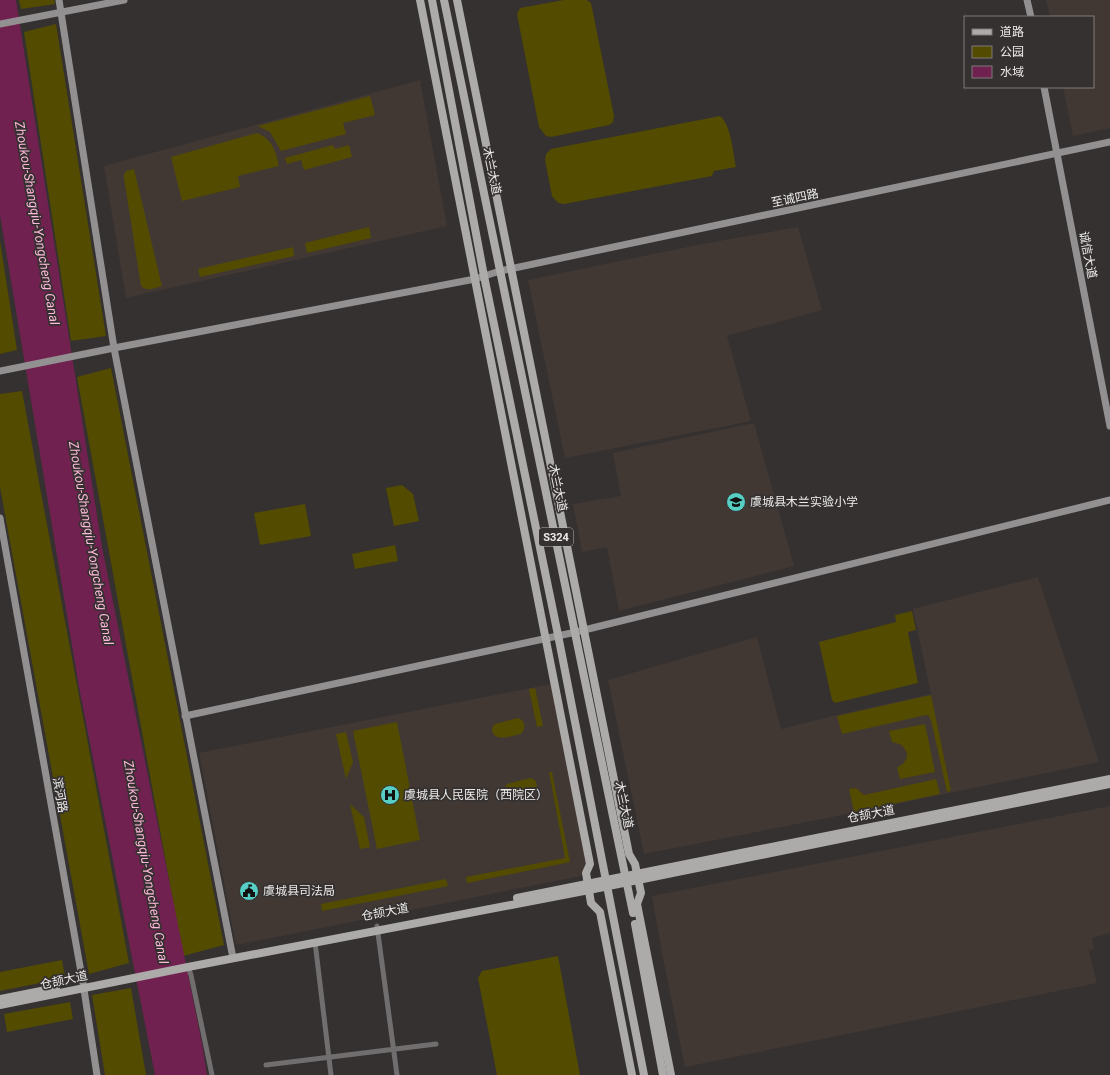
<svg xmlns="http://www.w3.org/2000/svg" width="1110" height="1075" font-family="Roboto,'Noto Sans SC',sans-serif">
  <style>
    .built { fill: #413834 }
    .green { fill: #534b00 }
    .water { fill: #712150 }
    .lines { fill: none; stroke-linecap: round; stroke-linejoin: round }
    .street { stroke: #706e6e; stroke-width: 5 }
    .secondary { stroke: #929090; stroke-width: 7 }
    .primary { stroke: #adaaaa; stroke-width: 8 }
    .labels { text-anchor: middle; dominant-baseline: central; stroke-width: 3.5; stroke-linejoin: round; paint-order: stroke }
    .shield { fill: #343130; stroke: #b6b3b2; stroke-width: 1 }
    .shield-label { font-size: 11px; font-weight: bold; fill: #edebea }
    .street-label { font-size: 12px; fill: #edebea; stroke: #343130 }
    .poi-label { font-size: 12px; fill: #edebea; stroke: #343130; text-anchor: start }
    .water-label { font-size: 13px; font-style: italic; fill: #ffb8db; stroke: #343130 }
  </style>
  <rect width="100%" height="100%" fill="#343130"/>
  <g class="built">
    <path d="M1046 0H1110V128L1073 136 1063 87H1093V17H1050Z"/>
    <path d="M420 80 447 226 126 298 104 166Z"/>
    <path d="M798 227 822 310 727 336 751 421 565 458 528 280 702 244Z"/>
    <path d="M754 423 794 566 619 611 607 547 582 552 573 504 621 496 613 453Z"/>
    <path d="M1038 577 1099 762 853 813 644 854 608 680 757 637 781 729 833 716 931 694 913 609Z"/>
    <path d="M551 684 587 864 581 876 236 945 199 753Z"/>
    <path d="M1110 806V933L1092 938 1094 949 1089 951 1097 983 685 1067 662 953 652 896Z"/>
  </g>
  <g class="green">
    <path d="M19 0H54L55 4 21 9Z"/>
    <path d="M564 0H587L591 3 614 116 613 122 609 125 551 137 546 136 539 127 517 14 520 8Z"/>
    <path d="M56 24 106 336 71 341 24 32Z"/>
    <path d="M370 96 375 115 343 123 346 134 281 151 270 132 258 126Z"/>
    <path d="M720 116C731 124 733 153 736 167L714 171 712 176 564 204 558 203 552 196 545 160 546 154 551 149Z"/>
    <path d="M257 133C272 139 276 151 279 166L238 176 240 187 182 201 171 157Z"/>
    <path d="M333 145 335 149 349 145 352 157 304 170 301 160 287 164 285 158Z"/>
    <path d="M134 169 162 286C155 288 147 292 141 286L124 178V175L126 171Z"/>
    <path d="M369 227 371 238 307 253 305 243Z"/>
    <path d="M0 241 17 350 0 354Z"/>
    <path d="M293 247 294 256 200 277 198 269Z"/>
    <path d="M111 368 224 945 183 956 77 377Z"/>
    <path d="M22 391 129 963 89 974 0 487V394Z"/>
    <path d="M402 485 413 494 419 521 394 526 386 488Z"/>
    <path d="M305 504 311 536 260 545 254 513Z"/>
    <path d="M395 545 398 561 355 569 352 554Z"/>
    <path d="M912 611 916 630 908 632 918 683 835 703 832 700 819 642 896 622 895 615Z"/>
    <path d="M535 688 543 726 537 727 529 689Z"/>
    <path d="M931 695 951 791 947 792 931 720 929 716 926 715 842 734 837 716Z"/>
    <path d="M518 718C526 721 526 728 521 734 514 735 497 742 493 733 491 729 492 727 495 724Z"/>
    <path d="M397 722 420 840 377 849 353 731Z"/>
    <path d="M925 724 935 772 900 779 897 767C904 765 907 760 907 753L902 745 892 742 889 731Z"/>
    <path d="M346 732 353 762 346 779 336 734Z"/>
    <path d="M549 772H552L570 862 467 883 466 877 565 858Z"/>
    <path d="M530 778 535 780C537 784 538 789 534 793 528 798 493 802 507 784Z"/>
    <path d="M936 779 940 794 854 812 849 789 856 788 864 795Z"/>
    <path d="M350 804 364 817 370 847 360 849Z"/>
    <path d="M446 879 448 886 322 911 321 904Z"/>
    <path d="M558 956 580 1075H497L478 978 482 971Z"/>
    <path d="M62 960 65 978 0 991V972Z"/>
    <path d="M131 988 146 1075H105L92 995Z"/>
    <path d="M70 1002 73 1019 7 1032 4 1014Z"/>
  </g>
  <path class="water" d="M0 0H16L102 547 202 1044 207 1075H155L79 687 0 215Z"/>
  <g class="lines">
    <g class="street">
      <path d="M377 926 397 1075"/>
      <path d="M315 942 331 1075"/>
      <path d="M188 967 191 975 212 1075"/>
      <path d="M266 1065 436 1044"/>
    </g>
    <g class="secondary">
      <path d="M59 0 114 348 233 958"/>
      <path d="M1027 0 1031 17"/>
      <path d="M0 24 124 0"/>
      <path d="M1044 87 1110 426"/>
      <path d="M0 371 114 348 475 279 500 271 1110 142"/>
      <path d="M0 518 83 983 97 1075"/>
      <path d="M185 716 576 632 1110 500"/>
    </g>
    <g class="primary">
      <path d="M420 0 590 864 586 873 591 903 600 912 632 1075"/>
      <path d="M432 0 484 276 558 635 644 1075"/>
      <path d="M444 0 633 913"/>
      <path d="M457 0C515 285 570 570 629 854L635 864 641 893 637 904 671 1075"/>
      <path d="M517 898 1110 779"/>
      <path d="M635 924 663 1075"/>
      <path d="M0 999 56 988"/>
      <path d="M0 1005 188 967 589 890 1110 784"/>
    </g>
  </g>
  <defs>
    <g id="school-disc" transform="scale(1)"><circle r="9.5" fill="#56cec3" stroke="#343130"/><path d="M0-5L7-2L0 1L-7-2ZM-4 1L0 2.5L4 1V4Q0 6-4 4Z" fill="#111"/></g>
    <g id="hospital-disc" transform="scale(1)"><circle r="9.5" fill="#56cec3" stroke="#343130"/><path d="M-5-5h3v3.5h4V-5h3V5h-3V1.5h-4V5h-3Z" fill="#111"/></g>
    <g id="civic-disc" transform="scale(1)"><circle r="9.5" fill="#56cec3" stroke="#343130"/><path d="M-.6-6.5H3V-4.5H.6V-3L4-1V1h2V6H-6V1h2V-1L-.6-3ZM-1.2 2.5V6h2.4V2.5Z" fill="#111"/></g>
  </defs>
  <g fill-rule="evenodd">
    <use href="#school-disc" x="736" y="502"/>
    <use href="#hospital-disc" x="390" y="795"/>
    <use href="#civic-disc" x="249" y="891"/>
  </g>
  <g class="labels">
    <rect class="shield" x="539" y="528" width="34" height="18" rx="3"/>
    <g class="shield-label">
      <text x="556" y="537">S324</text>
    </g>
    <g class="street-label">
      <text transform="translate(492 171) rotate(78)">木兰大道</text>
      <text transform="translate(795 198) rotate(-12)">至诚四路</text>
      <text transform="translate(1088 255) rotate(79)">诚信大道</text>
      <text transform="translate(558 488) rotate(78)">木兰大道</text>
      <text transform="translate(60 795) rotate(80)">滨河路</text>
      <text transform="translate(624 805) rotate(78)">木兰大道</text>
      <text transform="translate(871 814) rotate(-11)">仓颉大道</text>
      <text transform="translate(385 912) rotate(-11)">仓颉大道</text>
      <text transform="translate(64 980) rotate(-12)">仓颉大道</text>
    </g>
    <g class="poi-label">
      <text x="750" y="502">虞城县木兰实验小学</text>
      <text x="404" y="795">虞城县人民医院（西院区）</text>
      <text x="263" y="891">虞城县司法局</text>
    </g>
    <g class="water-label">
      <text transform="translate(37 223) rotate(80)">Zhoukou-Shangqiu-Yongcheng Canal</text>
      <text transform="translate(91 543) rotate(80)">Zhoukou-Shangqiu-Yongcheng Canal</text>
      <text transform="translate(146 862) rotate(80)">Zhoukou-Shangqiu-Yongcheng Canal</text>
    </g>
  </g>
  <rect x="964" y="16" width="130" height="72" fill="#343130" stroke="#7e7b7a"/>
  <rect x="972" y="29" width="20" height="6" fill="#adaaaa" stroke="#7e7b7a"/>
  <text x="1000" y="36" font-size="12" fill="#edebea">道路</text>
  <rect x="972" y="46" width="20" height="12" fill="#534b00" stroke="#7e7b7a"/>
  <text x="1000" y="56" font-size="12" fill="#edebea">公园</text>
  <rect x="972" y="66" width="20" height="12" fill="#712150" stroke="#7e7b7a"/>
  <text x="1000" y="76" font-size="12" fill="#edebea">水域</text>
</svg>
